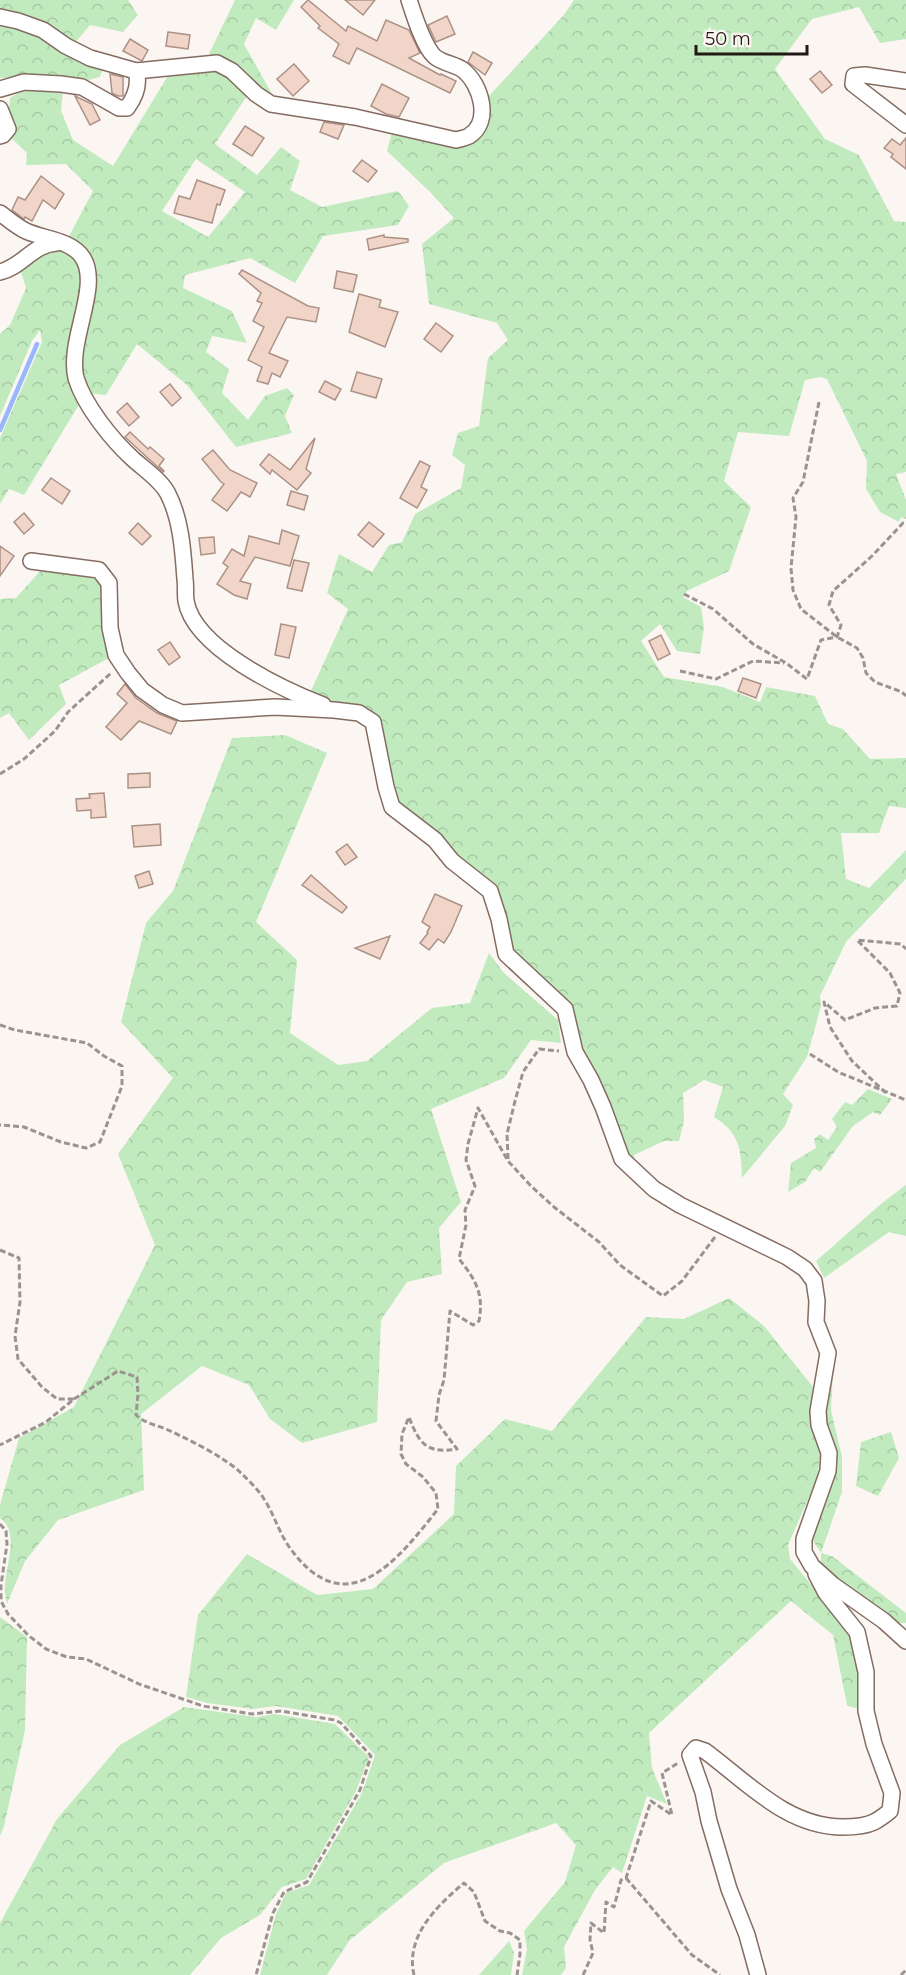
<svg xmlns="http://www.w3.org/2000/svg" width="906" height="1975" font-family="Montserrat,sans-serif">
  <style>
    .forest { fill: url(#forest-crowns); fill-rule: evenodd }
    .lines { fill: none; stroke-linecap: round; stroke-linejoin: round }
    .stream { stroke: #98b8fd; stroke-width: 4.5 }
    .building { fill: #f0d5c8; stroke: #ac9286; stroke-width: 1.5 }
    .minor-casing { stroke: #846c61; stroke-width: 18 }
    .path { stroke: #9a938f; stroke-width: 3; stroke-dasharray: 6 3; stroke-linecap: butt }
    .minor { stroke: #fff; stroke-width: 15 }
  </style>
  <defs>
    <pattern id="forest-crowns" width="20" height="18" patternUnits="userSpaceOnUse" patternTransform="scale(1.5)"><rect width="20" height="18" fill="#c1ebbf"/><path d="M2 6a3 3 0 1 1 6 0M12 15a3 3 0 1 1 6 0" fill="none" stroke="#a6c9a3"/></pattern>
  </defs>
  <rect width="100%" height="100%" fill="#fcf6f3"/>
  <g class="forest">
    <path d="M0 0H128L138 15 123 32 90 25 74 44 0 12Z"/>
    <path d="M235 0H294L276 30 256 18 244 44 272 94 259 88 235 65 209 54Z"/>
    <path d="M574 0H906V39L880 43 859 7 812 19 775 69 825 139 859 155 894 221 906 222V472L896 474 906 500V519L901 517 899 522 880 512 866 489 867 461 827 379 820 377 805 380 789 436 738 432 724 481 751 507 729 571 687 591 683 597 701 607 704 628 700 654 677 651 660 624 641 641 664 677 723 687 760 702 766 687 815 696 828 724 843 729 870 759 906 758V808L889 806 879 833H841L846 879 869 888 906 850V879L846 942 820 996 821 1006 807 1057 783 1094 793 1105 785 1126 742 1178C741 1150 740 1133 714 1117L723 1087 704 1080 683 1093 684 1121 679 1141H664L634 1155 637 1171 623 1152 578 1050 574 1028 510 951 491 888 395 804 382 735 311 691 348 609 327 593 339 554 372 572 389 545 402 542 415 514 461 488 465 465 452 455 458 433 479 426 488 358 508 340 497 323 429 304 422 244 454 218 430 192 387 151 392 132 459 144 487 98 563 16Z"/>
    <path d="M0 21 18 24 103 66 100 77 84 81 34 76 0 78Z"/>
    <path d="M214 67 249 93 215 144 257 175 281 147 300 161 290 190 322 207 398 191 409 206 398 225 323 236 295 283 250 258 185 275 183 288 232 311 247 343 212 336 206 352 229 369 222 393 248 420 265 396 287 388 294 395 285 416 292 433 236 447 187 385 137 344 106 395 86 393 79 372 93 271 68 238 93 191 66 164 26 165 27 153 9 136 14 126 9 109 10 98C25 87 44 90 63 90L61 111 73 140 113 166 169 74ZM196 159 245 192 208 237 162 211Z"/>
    <path d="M45 249 69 252 85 273 80 403 24 495 9 489 0 504V438L42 342 40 330 32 341 0 416V334L10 325 26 288 20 269Z"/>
    <path d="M41 570 61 571 97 576 102 587V627L109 658 59 685 66 704 29 740 9 713 0 718V599L16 598Z"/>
    <path d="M285 735 327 753 256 922 297 960 290 1033 338 1065 367 1061 432 1008 470 1003 489 953 504 973 558 1020 561 1043 531 1040 504 1078 431 1109 461 1202 439 1228 442 1274 407 1282 381 1320 377 1422 302 1443 270 1419 249 1385 202 1366 141 1414 144 1490 58 1520 25 1561 7 1604C6 1598 4 1591 5 1585 6 1564 20 1532 0 1518V1505L19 1438 74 1407 155 1245 118 1154 173 1078 121 1022 146 923 173 891 232 738Z"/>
    <path d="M868 1089 892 1099 880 1115 873 1112 853 1126 820 1172 814 1168 805 1182 788 1192 791 1163 816 1148 814 1139 820 1134 828 1140 837 1127 832 1119 845 1102 852 1105Z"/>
    <path d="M906 1185V1236L889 1232 824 1278 816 1261 882 1203Z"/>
    <path d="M729 1298 764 1326 813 1387 810 1418 821 1452 817 1479 788 1545 790 1559 851 1633 860 1672V1710L847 1705 833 1635 791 1601 649 1733 652 1768 667 1804 647 1796 622 1873 613 1867 595 1890 564 1947 566 1968 561 1975H522L527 1949 524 1931 565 1882 576 1845 556 1823 444 1863 349 1941 327 1975H260L276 1914 286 1893 309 1885 362 1793 375 1755 338 1716 276 1706 253 1709 207 1703 186 1697 198 1615 247 1554 317 1595 373 1589 454 1514 456 1466 505 1419 552 1431 646 1317 684 1319Z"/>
    <path d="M819 1318 825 1322 834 1352 831 1410 842 1457V1492L821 1553 832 1556 906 1613V1623H899L821 1566V1553L811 1538 824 1500 823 1423 831 1351Z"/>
    <path d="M891 1432 899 1458 878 1496 856 1486 861 1442Z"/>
    <path d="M0 1617 27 1637 25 1730 4 1826 0 1836Z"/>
    <path d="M184 1707 256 1717 275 1714 335 1724 369 1757 356 1791 306 1879 282 1887 260 1915 221 1938 190 1975H0V1923L57 1819 120 1745Z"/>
    <path d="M509 1941 514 1953 511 1975H479Z"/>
  </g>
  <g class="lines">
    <path class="stream" d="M0 430 37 344"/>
  </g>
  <g class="building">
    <path d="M308 0 346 31 348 26 377 41 386 20 409 30 420 53 409 58 440 75 441 74 456 81 450 93 357 48 349 64 333 56 339 44 318 28 320 26 301 7Z"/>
    <path d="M345 0H375L363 15Z"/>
    <path d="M447 16 455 34 436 42 428 25Z"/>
    <path d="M168 32 190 35 188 49 166 46Z"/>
    <path d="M130 39 148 50 142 61 123 51Z"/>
    <path d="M473 52 492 63 485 75 468 62Z"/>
    <path d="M294 64 309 81 293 96 277 79Z"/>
    <path d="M820 71 832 85 822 93 810 79Z"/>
    <path d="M110 74 123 77V96H118L112 93Z"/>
    <path d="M382 84 409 98 399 117 386 114 371 106Z"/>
    <path d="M75 96 92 104 100 120 90 125Z"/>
    <path d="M324 122 344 125 338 139 320 132Z"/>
    <path d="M245 126 264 138 252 156 233 144Z"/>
    <path d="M906 138V169L891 157 893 154 884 148 892 139 900 145Z"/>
    <path d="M362 160 377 171 368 182 353 171Z"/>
    <path d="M41 176 64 194 55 209 43 200 32 221 25 217 24 219 12 210 18 197 25 200Z"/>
    <path d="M197 180 225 190 220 205 217 204 212 223 174 213 179 196 190 199Z"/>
    <path d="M384 235V237L408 239V242L369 250 367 239Z"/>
    <path d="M242 270 308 306 319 308 316 322 287 317 269 353 288 361 280 377 272 373 268 384 257 381 262 367 248 360 264 327 253 321 262 303 257 301 261 293 239 274Z"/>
    <path d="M337 271 357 275 353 292 334 288Z"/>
    <path d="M359 294 381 300 379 307 398 312 385 347 349 332Z"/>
    <path d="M436 323 453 336 441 352 424 339Z"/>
    <path d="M357 372 382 379 376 398 351 391Z"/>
    <path d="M325 381 341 389 335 400 319 392Z"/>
    <path d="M170 384 181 398 172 406 160 392Z"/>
    <path d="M127 403 139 417 129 426 117 412Z"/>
    <path d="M130 432 148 449 150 447 164 459 159 466 164 471 163 472 125 437Z"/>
    <path d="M315 438 306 469 311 473 297 490 272 470 270 474 260 465 269 454 290 470Z"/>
    <path d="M213 450 230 470 257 483 250 497 241 492 227 511 212 500 224 484 221 482 202 459Z"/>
    <path d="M420 461 430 466 421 487 427 490 417 508 400 498Z"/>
    <path d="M51 478 70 491 62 504 42 490Z"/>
    <path d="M291 491 308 496 304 510 287 505Z"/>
    <path d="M24 513 34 525 24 534 14 522Z"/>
    <path d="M369 522 384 534 373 547 358 535Z"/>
    <path d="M138 523 151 536 142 545 129 533Z"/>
    <path d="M282 530 299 536 290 566 255 557 240 581 251 584 247 599 234 595 217 584 228 567 223 563 232 549 244 556 249 536 279 544Z"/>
    <path d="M214 537 215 553 201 555 199 538Z"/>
    <path d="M0 546 14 556 0 576Z"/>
    <path d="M294 560 309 563 302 591 287 588Z"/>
    <path d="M281 624 296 627 289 658 275 655Z"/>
    <path d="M661 635 670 654 658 660 649 641Z"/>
    <path d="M170 642 180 657 169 665 158 650Z"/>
    <path d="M743 678 761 684 756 698 738 691Z"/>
    <path d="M125 684 136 698 157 713 177 721 171 734 139 721 121 740 106 727 127 703 117 694Z"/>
    <path d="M150 773V787L128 788V774Z"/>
    <path d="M104 793 106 817 91 818V810L77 811 76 799 90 798 89 794Z"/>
    <path d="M160 824 161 845 134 847 132 826Z"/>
    <path d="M347 844 357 857 345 865 336 852Z"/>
    <path d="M149 871 153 884 139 888 135 876Z"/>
    <path d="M311 875 347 907 342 913 302 885Z"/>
    <path d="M435 894 462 906 451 932 444 943 438 939 429 950 420 943 428 933 427 932 430 927 422 922Z"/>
    <path d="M390 936 380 959 355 948Z"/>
  </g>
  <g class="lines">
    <g class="minor-casing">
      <g id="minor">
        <path d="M0 17 18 21 43 30 66 46 90 58 115 65 136 71 217 63 232 71 256 94 271 104 355 117 456 140C460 139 465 138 469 136 492 122 481 84 463 70 455 64 441 63 434 56 423 45 414 15 409 0"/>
        <path d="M906 81 865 75 854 76 853 84 906 125"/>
        <path d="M0 89 24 82 61 84 82 87 119 108H127C135 97 140 84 136 71"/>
        <path d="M0 109 8 129 3 135 0 136"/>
        <path d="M0 213C8 219 17 227 26 231 43 239 72 240 83 258 101 287 67 341 76 378 84 405 112 440 133 459 145 470 161 480 168 494 181 519 183 551 185 579 186 586 185 594 186 601 194 648 282 689 323 705"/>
        <path d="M0 272C22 267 33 244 57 243"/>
        <path d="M31 561 99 570 109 583 110 628 116 655 128 673 142 690 163 705 182 713 275 707 334 710 359 713 373 722 386 787 392 807 435 840 452 861 490 891 499 919 506 954 565 1009 575 1052 591 1080 603 1107 622 1159 654 1189 680 1205 787 1257 805 1269 814 1281 817 1301 816 1322 828 1353 818 1411 819 1425 829 1453 828 1471 804 1539V1552L812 1566 833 1585 884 1621 906 1641"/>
        <path d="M758 1975 747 1935 729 1889 709 1821 703 1792 690 1755 696 1748 705 1751C747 1782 787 1827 843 1827 853 1827 866 1826 874 1822 880 1819 885 1815 890 1811L892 1793 874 1744 866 1711V1672L857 1632 826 1593 816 1574"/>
      </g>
    </g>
    <g class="path">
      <path d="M819 402 803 482 793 498 796 517 791 568 793 590 801 609 837 637 857 648 863 658 866 673 875 682 902 692 906 696"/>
      <path d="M684 594 713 609 753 644 786 663 807 679 821 640 837 637 841 625 829 605 833 591 872 556 903 523 906 524"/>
      <path d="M680 671 716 679 753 661 784 663"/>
      <path d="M0 774 24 759 55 731 68 712 111 673"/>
      <path d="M0 1025 15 1030 87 1043 104 1056 122 1066V1086L100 1142 86 1148 61 1142 24 1127 0 1125"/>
      <path d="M810 1054 838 1072 906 1100"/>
      <path d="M886 1093 852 1061 830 1027 824 1002 845 1020 875 1008 897 1006 900 993 890 973 857 940 901 944 906 949"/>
      <path d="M508 1159 507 1134 515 1101 523 1072 539 1049 559 1051"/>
      <path d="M0 1250 19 1258 20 1302 15 1336 18 1359 42 1387 57 1399H74L46 1422 0 1445"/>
      <path d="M74 1399 118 1371 137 1377 138 1394 136 1415C146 1424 157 1425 168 1430 188 1439 224 1457 240 1472 248 1480 258 1489 264 1499 274 1514 279 1533 290 1548 346 1626 398 1560 438 1509L436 1493 423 1477 406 1464 401 1454 402 1434 409 1417C419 1444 427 1454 457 1449L436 1421 439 1395 444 1380 450 1311 473 1325 479 1321C484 1294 476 1280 459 1259L466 1225 465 1210 475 1186 466 1160 468 1144 478 1108 508 1161 531 1186 554 1207 599 1242 620 1265 663 1296 682 1281 715 1237"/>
      <path d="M0 1524 6 1531 7 1544 1 1585V1601L8 1614 28 1635 46 1649 67 1657 86 1659 139 1684 203 1706 252 1714 281 1711 335 1720 341 1723 371 1756 360 1790 307 1882 284 1892 273 1913 256 1975"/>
      <path d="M626 1878 692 1955 720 1975"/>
      <path d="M414 1975C405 1936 437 1906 464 1883L474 1892 485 1921 500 1931 510 1933 520 1940V1954L517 1975"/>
      <path d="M583 1975 593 1953 590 1940 591 1923 604 1933 606 1902 614 1907 621 1880 626 1878 651 1801 672 1815 662 1773 678 1763"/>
      <path d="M901 1975 906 1970"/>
    </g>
    <use href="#minor" class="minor"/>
  </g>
  <path d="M696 45v9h111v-9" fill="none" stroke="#221914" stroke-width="3"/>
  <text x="705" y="45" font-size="18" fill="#221914" stroke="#fcf6f3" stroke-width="4.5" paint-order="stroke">50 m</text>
</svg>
